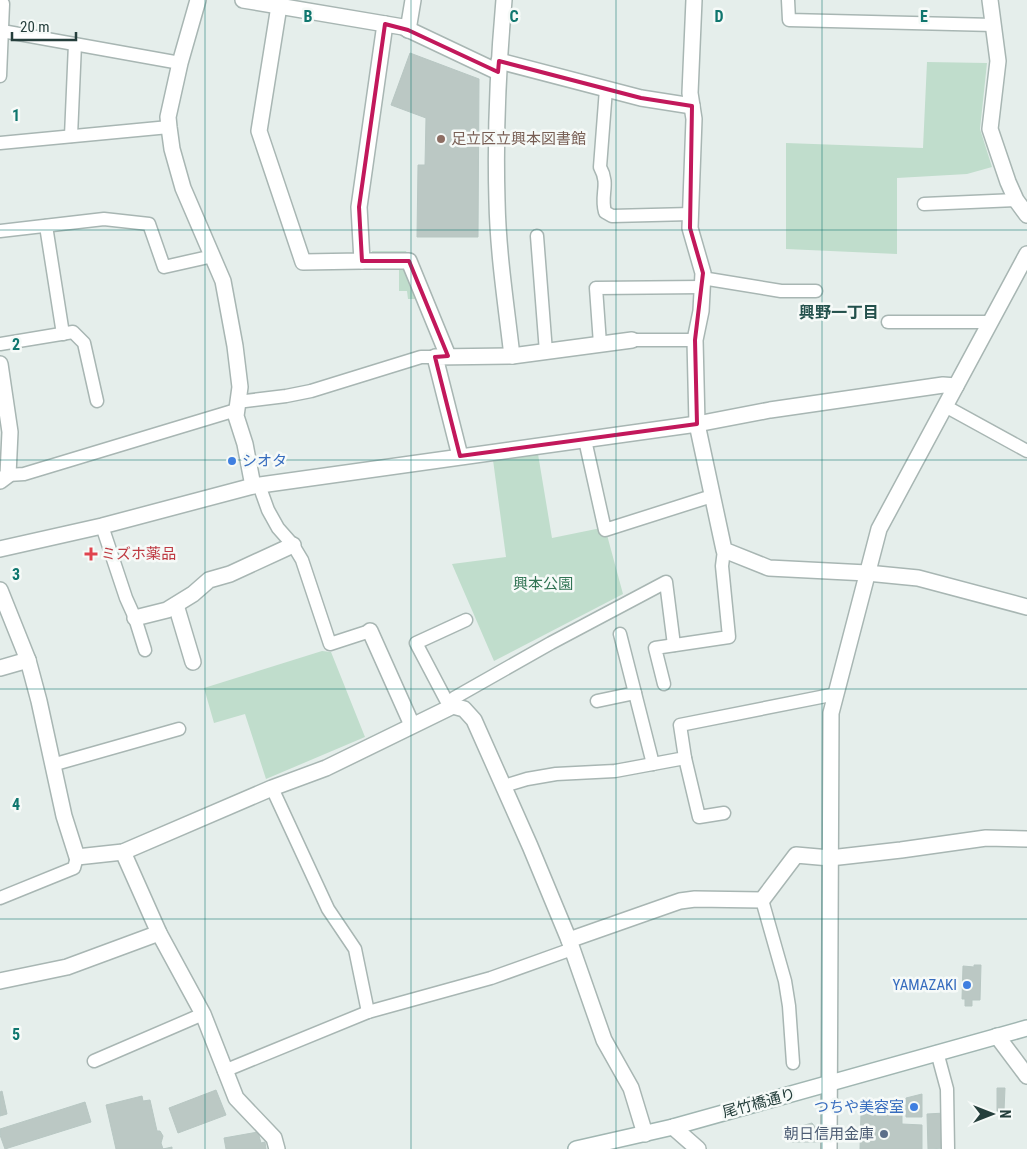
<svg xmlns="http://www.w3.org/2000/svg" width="1027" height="1149" font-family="'Roboto Condensed','Noto Sans JP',sans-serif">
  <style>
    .green { fill: #c0ddcc }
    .building { fill: #bbc8c4; stroke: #b8c7c3 }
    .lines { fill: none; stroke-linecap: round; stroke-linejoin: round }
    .lane-casing { stroke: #a8b6b3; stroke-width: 15 }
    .street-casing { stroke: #a8b6b3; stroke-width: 18 }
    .secondary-casing { stroke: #a1b6b2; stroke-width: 18 }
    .lane { stroke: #fff; stroke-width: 12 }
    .street { stroke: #fff; stroke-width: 15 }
    .secondary { stroke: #fff; stroke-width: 15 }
    .marked { fill: none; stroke: #c2185b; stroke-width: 4; stroke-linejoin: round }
    .grid { fill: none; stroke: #0f766e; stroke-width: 1; stroke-opacity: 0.55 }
    .education-dot { fill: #8d6e63; stroke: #f6faf8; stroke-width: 2 }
    .shop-dot { fill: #3f7fe0; stroke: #f6faf8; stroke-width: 2 }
    .health-dot { fill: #e0444e; stroke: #f6faf8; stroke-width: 2 }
    .service-dot { fill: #5c6f8a; stroke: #f6faf8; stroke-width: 2 }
    .labels { text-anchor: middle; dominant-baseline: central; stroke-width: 5; stroke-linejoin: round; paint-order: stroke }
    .education-label { font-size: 15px; fill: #785e54; stroke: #f6faf8; text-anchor: start }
    .shop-label { font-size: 15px; fill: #366cbe; stroke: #f6faf8; text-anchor: end }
    .health-label { font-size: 15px; fill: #be3a42; stroke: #f6faf8; text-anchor: start }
    .park-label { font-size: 15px; fill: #317454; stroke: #f6faf8 }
    .street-label { font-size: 15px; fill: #253f3c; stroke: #f6faf8 }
    .service-label { font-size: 15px; fill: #4e5e75; stroke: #f6faf8; text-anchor: end }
    .neighbourhood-label { font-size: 16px; font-weight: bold; fill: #22504b; stroke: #f6faf8 }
    .grid-label { font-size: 16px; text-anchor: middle; font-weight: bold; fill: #0f766e; stroke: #f6faf8; stroke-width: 5; stroke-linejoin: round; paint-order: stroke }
  </style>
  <rect width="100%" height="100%" fill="#e5eeeb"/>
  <g class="green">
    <path d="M927 62 987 63 980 129 992 167 967 174 897 178V254L786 249V143L923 148Z"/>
    <path d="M372 251H406L428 299H408L407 291H399V269H372Z"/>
    <path d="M538 454 552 538 601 528 607 535 623 594 494 661 452 564 506 557 493 460Z"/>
    <path d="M322 651 331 652 365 737 266 779 245 714 214 723 204 688Z"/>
  </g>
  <g class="building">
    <path d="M410 53 479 79 478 237H417L418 165H425L426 118 391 105Z"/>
    <path d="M974 965H981L980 1000H972V1006H965V999H962L963 966 974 967Z"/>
    <path d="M997 1088H1005L1004 1111H997Z"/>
    <path d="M216 1090 226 1115 178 1133 169 1108Z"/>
    <path d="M2 1091 7 1114 0 1116V1092Z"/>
    <path d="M922 1094V1117H906V1098Z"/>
    <path d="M142 1096 143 1101 150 1100 157 1131H160L163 1136 161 1143 163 1149 172 1147V1149H116L106 1105Z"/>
    <path d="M85 1102 91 1122 5 1149 0 1135V1129Z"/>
    <path d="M902 1102V1124L922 1125V1149H860L861 1112Z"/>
    <path d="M945 1113V1148L928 1149 927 1114Z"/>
    <path d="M812 1123 820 1133V1142H790V1129Z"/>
    <path d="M258 1132 261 1143 265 1142 266 1149H226L224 1138Z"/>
  </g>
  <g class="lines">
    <g class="lane-casing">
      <g id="lane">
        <path d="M788 0 789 20 994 25"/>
        <path d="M0 3 3 4 0 76"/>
        <path d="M2 31 180 63"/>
        <path d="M606 89 600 167C610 185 600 194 605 212L612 216 691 214"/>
        <path d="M71 136 75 44"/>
        <path d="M0 143 169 127"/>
        <path d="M924 204 1016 200"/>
        <path d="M46 226 63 334"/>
        <path d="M0 231 104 219 149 224 164 267 213 256"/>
        <path d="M537 236 546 352"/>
        <path d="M702 278 781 291H816"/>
        <path d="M888 322H991"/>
        <path d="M632 340H695"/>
        <path d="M0 344 73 332 84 343 97 401"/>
        <path d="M600 344 596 288 702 287"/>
        <path d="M237 402 286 396 311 391 421 357H435"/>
        <path d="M945 406 1027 451"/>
        <path d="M585 440 605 530 712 496"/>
        <path d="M8 475 24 474 236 410"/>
        <path d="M259 485 268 510 278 528 293 545 302 560 330 644 370 631"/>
        <path d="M102 526 126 598 135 618 145 650"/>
        <path d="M466 620 416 643 446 700 453 706 454 698 551 643 666 582 674 645"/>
        <path d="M620 634 653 764"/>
        <path d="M664 684 655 648 729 637 722 566 724 550"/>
        <path d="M597 701 635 693"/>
        <path d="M685 758 699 817 724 813"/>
        <path d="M52 765 179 729"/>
        <path d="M504 786 527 779 556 774 615 771 685 758 680 725 836 694"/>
        <path d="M272 788 328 909 355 949 368 1012"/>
        <path d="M0 898 74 868 77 857"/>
        <path d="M762 900 785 981 789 1006 793 1063"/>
        <path d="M937 1052 947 1089 948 1149"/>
        <path d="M94 1061 203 1014"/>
        <path d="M224 1071 368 1012 491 978 572 949"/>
      </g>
    </g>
    <g class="street-casing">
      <g id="street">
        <path d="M198 0 180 63 168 117 169 127 172 149 183 188 223 281 235 346 240 387 236 416 245 444 253 486"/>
        <path d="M243 0 403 27 498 72"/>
        <path d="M504 0C498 67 495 134 497 201 498 253 506 304 512 356"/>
        <path d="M694 0 690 93 694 119 690 228 703 273 701 311 695 340 697 424 724 550 769 568 867 573 918 578 1027 607"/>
        <path d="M990 0 998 61 990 129 1008 182 1016 200 1027 215"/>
        <path d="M279 6 259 131 303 262 362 261 359 207 385 24"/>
        <path d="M408 30 413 0"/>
        <path d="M499 61 641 98 692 106"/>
        <path d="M362 261H409L448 356"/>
        <path d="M0 364 10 432 8 475 0 481"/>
        <path d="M460 456 435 357 512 356 632 340"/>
        <path d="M0 549 102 526 253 486 697 424 770 410 943 385 956 386"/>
        <path d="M0 590 28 660 39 701 64 816 77 857 123 852 272 788 326 768 453 706 464 709 474 720 530 846 569 940 604 1040 631 1088 645 1134"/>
        <path d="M176 605 193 662"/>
        <path d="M135 618 167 610 193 594 209 580 230 574 293 545"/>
        <path d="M370 631 412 725"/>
        <path d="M0 668 28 660"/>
        <path d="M123 852 159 933 203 1014 236 1098 274 1138 277 1149"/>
        <path d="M569 940 680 901 695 899 762 900 796 855 830 858 901 850 986 838 1027 839"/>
        <path d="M0 981 67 967 159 933"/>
        <path d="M997 1036 1027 1076"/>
        <path d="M673 1127 698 1149"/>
        <path d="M829 1149 831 713 879 529 1027 254"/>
      </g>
    </g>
    <g class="secondary-casing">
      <path id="secondary" d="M576 1149 673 1127 1027 1028"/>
    </g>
    <use href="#lane" class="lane"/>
    <use href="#street" class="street"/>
    <use href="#secondary" class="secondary"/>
  </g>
  <path class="marked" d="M385 24 408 30 498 72 499 61 641 98 692 106 690 228 703 273 695 340 697 424 460 456 435 357 448 356 409 261H362L359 207Z"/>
  <path class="grid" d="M205 0V1149M411 0V1149M616 0V1149M822 0V1149M0 230H1027M0 460H1027M0 689H1027M0 919H1027"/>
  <circle class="education-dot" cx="441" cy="139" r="5"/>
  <g class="shop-dot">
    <circle cx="232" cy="461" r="5"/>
    <circle cx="967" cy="985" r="5"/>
    <circle cx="914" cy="1107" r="5"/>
  </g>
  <path class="health-dot" d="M88.5 546.5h5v5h5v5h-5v5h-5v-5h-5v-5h5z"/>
  <circle class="service-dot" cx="884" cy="1134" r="5"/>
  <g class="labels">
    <g class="education-label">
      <text x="451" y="139">足立区立興本図書館</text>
    </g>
    <g class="shop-label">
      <text x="242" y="461" text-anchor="start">シオタ</text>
      <text x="957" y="985">YAMAZAKI</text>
      <text x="904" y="1107">つちや美容室</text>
    </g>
    <g class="health-label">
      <text x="101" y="554">ミズホ薬品</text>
    </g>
    <g class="park-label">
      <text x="543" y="584">興本公園</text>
    </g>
    <g class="street-label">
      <text transform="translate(759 1103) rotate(-15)">尾竹橋通り</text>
    </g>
    <g class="service-label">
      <text x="874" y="1134">朝日信用金庫</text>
    </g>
    <g class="neighbourhood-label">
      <text x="839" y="312">興野一丁目</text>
    </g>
  </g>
  <g class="grid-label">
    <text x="308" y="22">B</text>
    <text x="514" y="22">C</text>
    <text x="719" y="22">D</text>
    <text x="924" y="22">E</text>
    <text x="16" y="121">1</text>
    <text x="16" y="350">2</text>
    <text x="16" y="580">3</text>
    <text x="16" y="810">4</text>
    <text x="16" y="1040">5</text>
  </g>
  <g transform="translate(992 1114) rotate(90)" stroke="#f6faf8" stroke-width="4" paint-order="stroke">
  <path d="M0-4L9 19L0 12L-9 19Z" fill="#253f3c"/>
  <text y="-8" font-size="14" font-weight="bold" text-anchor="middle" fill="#253f3c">N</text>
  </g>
  <path d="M12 32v8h64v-8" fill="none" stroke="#253f3c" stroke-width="2.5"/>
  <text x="20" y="32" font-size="15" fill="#253f3c" stroke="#f6faf8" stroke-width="4" paint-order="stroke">20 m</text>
</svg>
